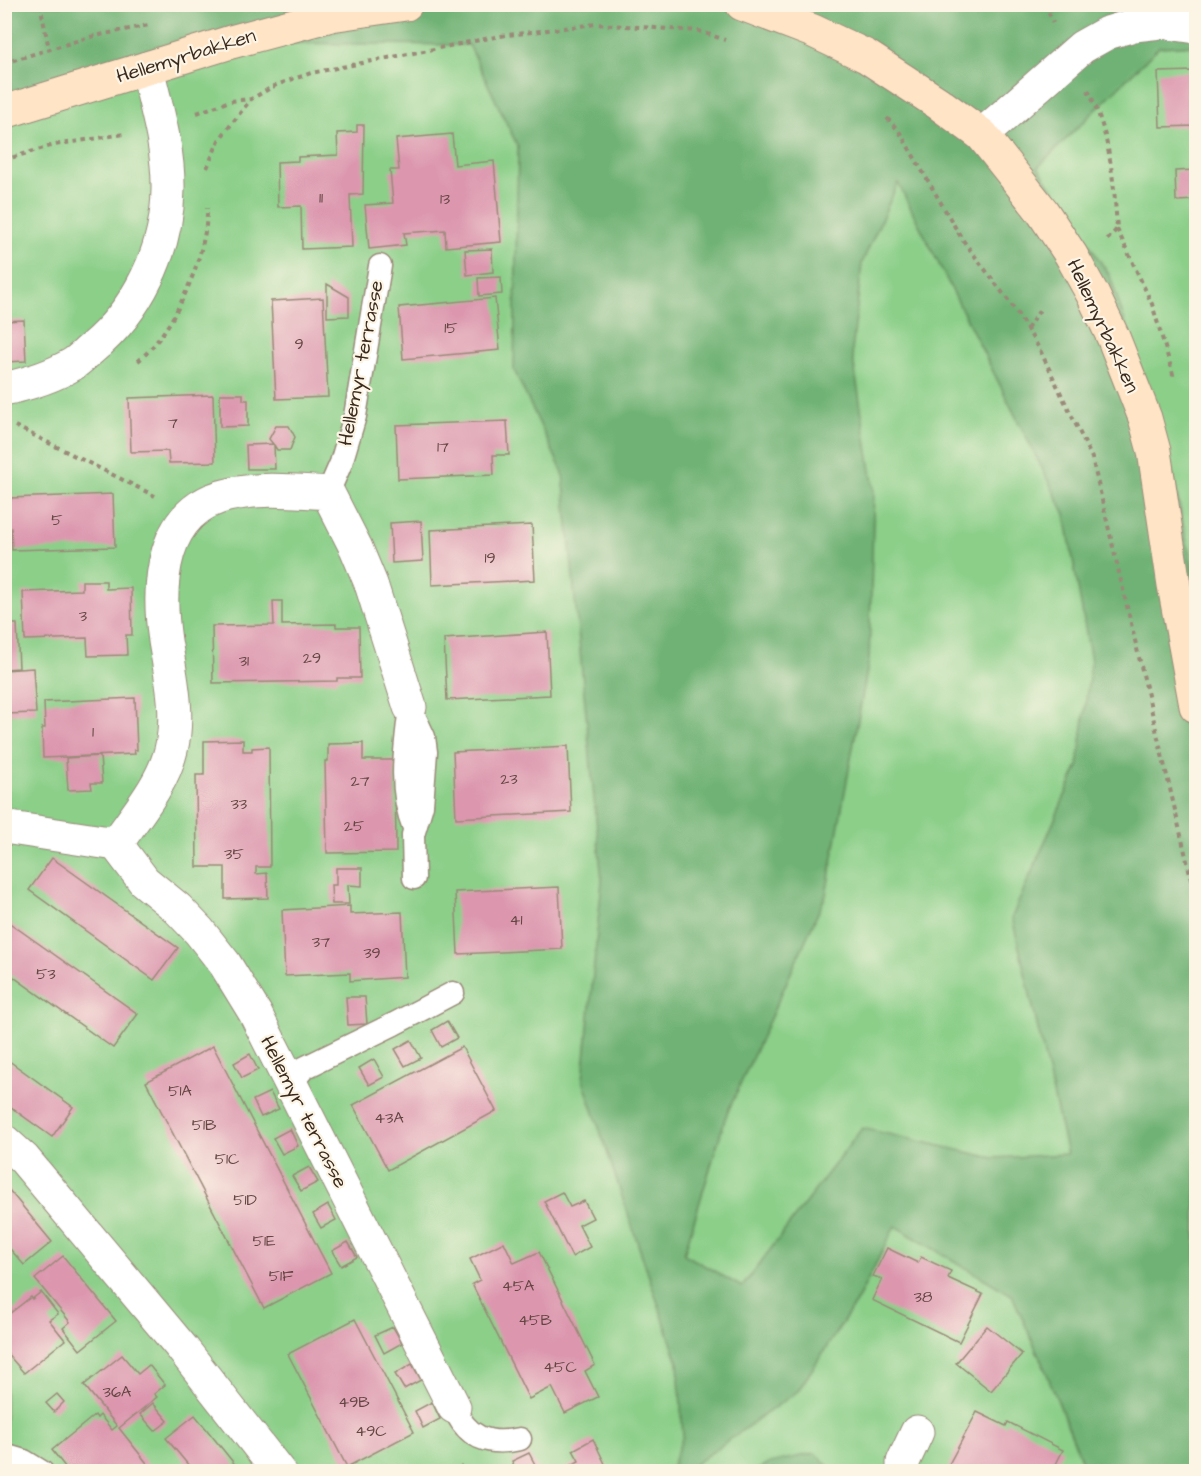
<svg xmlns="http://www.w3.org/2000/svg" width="1201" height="1476" font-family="'Architects Daughter',sans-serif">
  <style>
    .green { fill: #8bcf89; stroke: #637c54; stroke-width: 1.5 }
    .forest { fill: #70b275; stroke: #566e4a; stroke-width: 1.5; fill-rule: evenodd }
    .building { fill: #dc97af }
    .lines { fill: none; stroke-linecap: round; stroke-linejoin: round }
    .lane-casing { stroke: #998a78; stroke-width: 25 }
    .street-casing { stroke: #998a78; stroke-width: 35 }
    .secondary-casing { stroke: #998a78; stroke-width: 35 }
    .path { stroke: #998a78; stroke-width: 4; stroke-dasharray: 4.5 4.5; stroke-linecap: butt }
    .lane { stroke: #fff; stroke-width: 22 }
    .street { stroke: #fff; stroke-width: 33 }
    .secondary { stroke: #ffe4c6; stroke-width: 33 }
    .labels { text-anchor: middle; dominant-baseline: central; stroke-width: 4.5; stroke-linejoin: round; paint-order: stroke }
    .number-label { font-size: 16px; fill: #634542 }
    .street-label { font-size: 20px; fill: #3b2a1e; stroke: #fcf5e5 }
  </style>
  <rect width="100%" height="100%" fill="#fcf5e5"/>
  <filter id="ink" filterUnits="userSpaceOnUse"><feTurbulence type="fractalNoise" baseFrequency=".0167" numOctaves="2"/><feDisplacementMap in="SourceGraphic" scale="12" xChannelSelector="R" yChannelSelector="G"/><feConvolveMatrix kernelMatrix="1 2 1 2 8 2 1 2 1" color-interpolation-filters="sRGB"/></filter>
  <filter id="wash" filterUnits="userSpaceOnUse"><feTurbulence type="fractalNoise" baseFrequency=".008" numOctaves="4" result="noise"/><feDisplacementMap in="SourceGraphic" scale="24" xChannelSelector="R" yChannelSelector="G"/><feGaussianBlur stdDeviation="1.35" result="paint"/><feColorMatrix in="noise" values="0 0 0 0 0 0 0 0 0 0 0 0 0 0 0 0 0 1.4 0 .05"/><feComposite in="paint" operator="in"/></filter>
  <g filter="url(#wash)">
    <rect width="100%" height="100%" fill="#f7ead3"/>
    <path class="green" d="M5 5H1196V1471L5 1472Z"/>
    <g class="forest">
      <path d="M972 4 999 7 1005 4 1196 5V45L1159 47 1038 167 1110 276 1169 457 1196 584V1471H1093L1083 1464 1047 1374 1012 1295 895 1226 858 1299 798 1391 685 1471H670L683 1436 678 1363 583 1080 602 881 563 473 514 370 518 147 469 45 265 43 5 120V5ZM898 183 1065 514 1091 661 1078 766 1012 917 1067 1154 993 1158 862 1128 742 1287 684 1254 726 1116 826 895 869 660 874 489 852 352 862 263Z"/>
      <path d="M815 1453 833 1471H755L770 1463Z"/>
    </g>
    <g id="blocks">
      <g class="building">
        <path d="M1196 71V126L1160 127 1158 72Z"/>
        <path d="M357 125H364L363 194 350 195 352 247 302 249 301 206 278 207 277 162 298 161V157L338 155 337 133 357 132Z"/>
        <path d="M452 134 455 165 494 161 501 242 446 247 445 230 404 233 406 245 369 249 365 205 393 203 390 170H399L396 139Z"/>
        <path d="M1196 170V200L1176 201 1175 171Z"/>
        <path d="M492 249 493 272 467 275 465 250Z"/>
        <path d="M501 277 502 294 479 296 478 278Z"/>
        <path d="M327 284 349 297V316L327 317Z"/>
        <path d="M323 298 328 397 276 399 271 301Z"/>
        <path d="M495 298 500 350 403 359 399 307Z"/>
        <path d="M24 320 26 361 4 362V321Z"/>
        <path d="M220 394H243V400H248V426L220 427Z"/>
        <path d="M213 395 215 462 169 463 168 451 131 452 129 398Z"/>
        <path d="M507 421 509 455H493L494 475 398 479 396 425Z"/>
        <path d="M276 426H289L295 437 290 450H277L274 445 275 469H247L246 445 273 444 269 439Z"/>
        <path d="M113 494 115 547 12 550 11 528H4V501L11 500 10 498Z"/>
        <path d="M421 521 423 561 392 563 390 523Z"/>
        <path d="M532 525 535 580 432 585 430 530Z"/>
        <path d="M82 581H106V589L131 588 132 635H126L127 655 88 656 87 638 25 640 23 592 82 590Z"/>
        <path d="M273 601H282V625L336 624V627H359L360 678H337V681L213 683 212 626 274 625Z"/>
        <path d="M5 624H17L19 668 5 669Z"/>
        <path d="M547 632 550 695 447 700 444 639Z"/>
        <path d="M33 668 36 713 4 714V670Z"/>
        <path d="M135 698 137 750H134L135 754 43 758 42 728H45L44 702Z"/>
        <path d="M243 740V751H252V748L269 747 270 867H256V874L267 873 268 898 225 899V867H197L196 775H204V741Z"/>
        <path d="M363 743V760H395L396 852 327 853 325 761H328V744Z"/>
        <path d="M568 746 571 812 456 818 453 752Z"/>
        <path d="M100 756 102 783H91L92 789 68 790 66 758Z"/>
        <path d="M52 858 178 948 154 980 29 890Z"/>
        <path d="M336 868H362V886L348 885 349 904H332L331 885H336Z"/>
        <path d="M559 887 562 949 458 954 455 892Z"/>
        <path d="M350 906V914L402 912 405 977 350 981V973L285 976 282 910Z"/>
        <path d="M4 919 138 1014 113 1048 4 970Z"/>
        <path d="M346 997H365L367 1024 348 1025Z"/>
        <path d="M447 1021 457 1038 441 1047 432 1030Z"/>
        <path d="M411 1040 421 1058 405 1066 395 1049Z"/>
        <path d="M213 1046 331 1273 264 1308 146 1082Z"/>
        <path d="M462 1047 496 1111 388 1170 353 1105Z"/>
        <path d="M250 1054 258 1070 242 1078 234 1063Z"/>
        <path d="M5 1058 73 1107 52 1137 5 1103Z"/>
        <path d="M374 1059 384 1077 369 1085 359 1068Z"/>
        <path d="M270 1092 279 1109 261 1117 253 1100Z"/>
        <path d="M290 1129 298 1146 282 1154 273 1138Z"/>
        <path d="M309 1167 318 1182 301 1191 292 1176Z"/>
        <path d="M4 1184 52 1242 24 1265 4 1242Z"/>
        <path d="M562 1192 570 1207 584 1201 593 1218 579 1225 590 1247 572 1257 544 1201Z"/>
        <path d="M328 1205 336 1220 321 1228 313 1214Z"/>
        <path d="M348 1242 357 1257 341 1266 332 1251Z"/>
        <path d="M504 1242 514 1263 539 1252 595 1365 585 1371 598 1397 565 1413 552 1387 529 1399 472 1284 480 1280 470 1259Z"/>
        <path d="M887 1248 918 1263 921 1257 951 1271 948 1278 983 1294 959 1342 872 1300 882 1279 873 1276Z"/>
        <path d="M63 1256 116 1321 80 1350 63 1328 70 1322 35 1279Z"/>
        <path d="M41 1292 58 1314 49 1320 65 1340 24 1373 4 1350V1318L31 1297 32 1299Z"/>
        <path d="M355 1319 414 1432 347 1467 288 1354Z"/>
        <path d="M987 1326 1022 1354 991 1391 956 1363Z"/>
        <path d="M393 1327 402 1343 384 1353 375 1335Z"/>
        <path d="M122 1355 138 1374 149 1365 165 1385 154 1394 157 1397 119 1428 150 1467 144 1472H69L52 1450 95 1415 97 1418 100 1415 112 1430 117 1426 84 1385Z"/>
        <path d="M412 1364 421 1380 404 1389 395 1374Z"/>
        <path d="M57 1394 64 1402 54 1412 46 1403Z"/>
        <path d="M432 1402 440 1419 423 1428 415 1411Z"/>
        <path d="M153 1403 168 1421 155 1431 140 1414Z"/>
        <path d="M977 1412 1006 1426 1008 1422 1063 1450 1052 1472H958L948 1466Z"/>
        <path d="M195 1415 241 1472H194L166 1438Z"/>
        <path d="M593 1439 609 1472H558L579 1461 573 1450Z"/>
        <path d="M529 1453 538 1470 517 1472 512 1461Z"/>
        <path d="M461 1466 463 1472H450Z"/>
      </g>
    </g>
  </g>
  <g filter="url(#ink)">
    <use href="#blocks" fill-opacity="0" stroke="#998a78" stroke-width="1.5"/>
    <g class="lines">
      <g class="lane-casing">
        <g id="lane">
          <path d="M328 493 341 463 355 416 380 266"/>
          <path d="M414 878 413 835 422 805 426 752 424 737 410 707C405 748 398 789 414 828"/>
          <path d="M290 1085 304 1068 394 1024 453 993"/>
          <path d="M454 1407C466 1438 489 1446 520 1439"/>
          <path d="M4 1455 24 1461 42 1472"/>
        </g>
      </g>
      <g class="street-casing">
        <g id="street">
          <path d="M982 135 1082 47 1107 33 1134 25 1161 22 1196 27"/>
          <path d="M4 389C27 384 53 376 73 364 79 360 85 354 91 349 138 310 167 251 168 190 169 149 156 107 147 68"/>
          <path d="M4 827 116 844 144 881 177 908 199 931 225 964 255 1013 454 1407"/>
          <path d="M116 844C136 815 163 784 171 750 180 714 171 677 165 641 157 585 160 510 228 495 261 487 295 491 328 493L356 548 371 584 410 707"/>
          <path d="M4 1141 24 1159 182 1348 279 1472"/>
          <path d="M903 1472V1462L917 1432"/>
        </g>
      </g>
      <g class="secondary-casing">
        <g id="secondary">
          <path d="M742 4 813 31 866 56 938 103 982 135 1042 211 1071 255 1093 295 1113 337 1145 418 1154 451 1174 585 1196 706"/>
          <path d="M4 112 231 42 331 15 406 4"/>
        </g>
      </g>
      <g class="path">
        <path d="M40 4 49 49"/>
        <path d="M1045 4 1053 23"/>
        <path d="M4 63 90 37 149 25"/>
        <path d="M1088 90C1110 133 1114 181 1117 229L1107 240"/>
        <path d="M197 113 230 101 251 99 276 85 311 73 500 36 596 24 699 31 725 40"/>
        <path d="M887 118 899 131 962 239 1011 304 1039 348 1092 458 1196 899"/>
        <path d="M4 160 54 145 124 134"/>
        <path d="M207 168 219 140 251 99"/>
        <path d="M1117 229 1152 304 1173 374 1172 379"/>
        <path d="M1027 329 1041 308"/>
        <path d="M138 361C174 332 208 254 207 208"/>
        <path d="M15 426 155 496"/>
      </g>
      <use href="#lane" class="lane"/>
      <use href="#street" class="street"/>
      <use href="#secondary" class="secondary"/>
    </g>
  </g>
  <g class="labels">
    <g class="number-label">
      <text x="321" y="198">11</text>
      <text x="445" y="199">13</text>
      <text x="451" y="328">15</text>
      <text x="299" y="344">9</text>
      <text x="173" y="423">7</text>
      <text x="443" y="447">17</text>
      <text x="57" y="520">5</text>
      <text x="490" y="558">19</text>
      <text x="83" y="616">3</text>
      <text x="312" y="658">29</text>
      <text x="244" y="661">31</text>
      <text x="93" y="732">1</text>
      <text x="509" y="779">23</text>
      <text x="360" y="781">27</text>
      <text x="239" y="804">33</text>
      <text x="354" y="826">25</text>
      <text x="234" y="854">35</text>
      <text x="516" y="920">41</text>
      <text x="321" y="942">37</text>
      <text x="372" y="953">39</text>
      <text x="46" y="974">53</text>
      <text x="180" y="1091">51A</text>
      <text x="389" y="1118">43A</text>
      <text x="204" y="1125">51B</text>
      <text x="227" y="1159">51C</text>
      <text x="245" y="1200">51D</text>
      <text x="264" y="1241">51E</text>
      <text x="281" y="1276">51F</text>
      <text x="518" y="1286">45A</text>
      <text x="923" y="1297">38</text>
      <text x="535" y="1320">45B</text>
      <text x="560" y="1367">45C</text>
      <text x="117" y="1392">36A</text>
      <text x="354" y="1402">49B</text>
      <text x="371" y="1431">49C</text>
    </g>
    <g class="street-label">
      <text transform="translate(186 56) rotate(-17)">Hellemyrbakken</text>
      <text transform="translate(1103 326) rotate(65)">Hellemyrbakken</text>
      <text transform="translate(361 363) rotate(-79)">Hellemyr terrasse</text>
      <text transform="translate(304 1112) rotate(63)">Hellemyr terrasse</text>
    </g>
  </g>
  <rect width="1201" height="1476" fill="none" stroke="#fcf5e5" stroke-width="24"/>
</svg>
